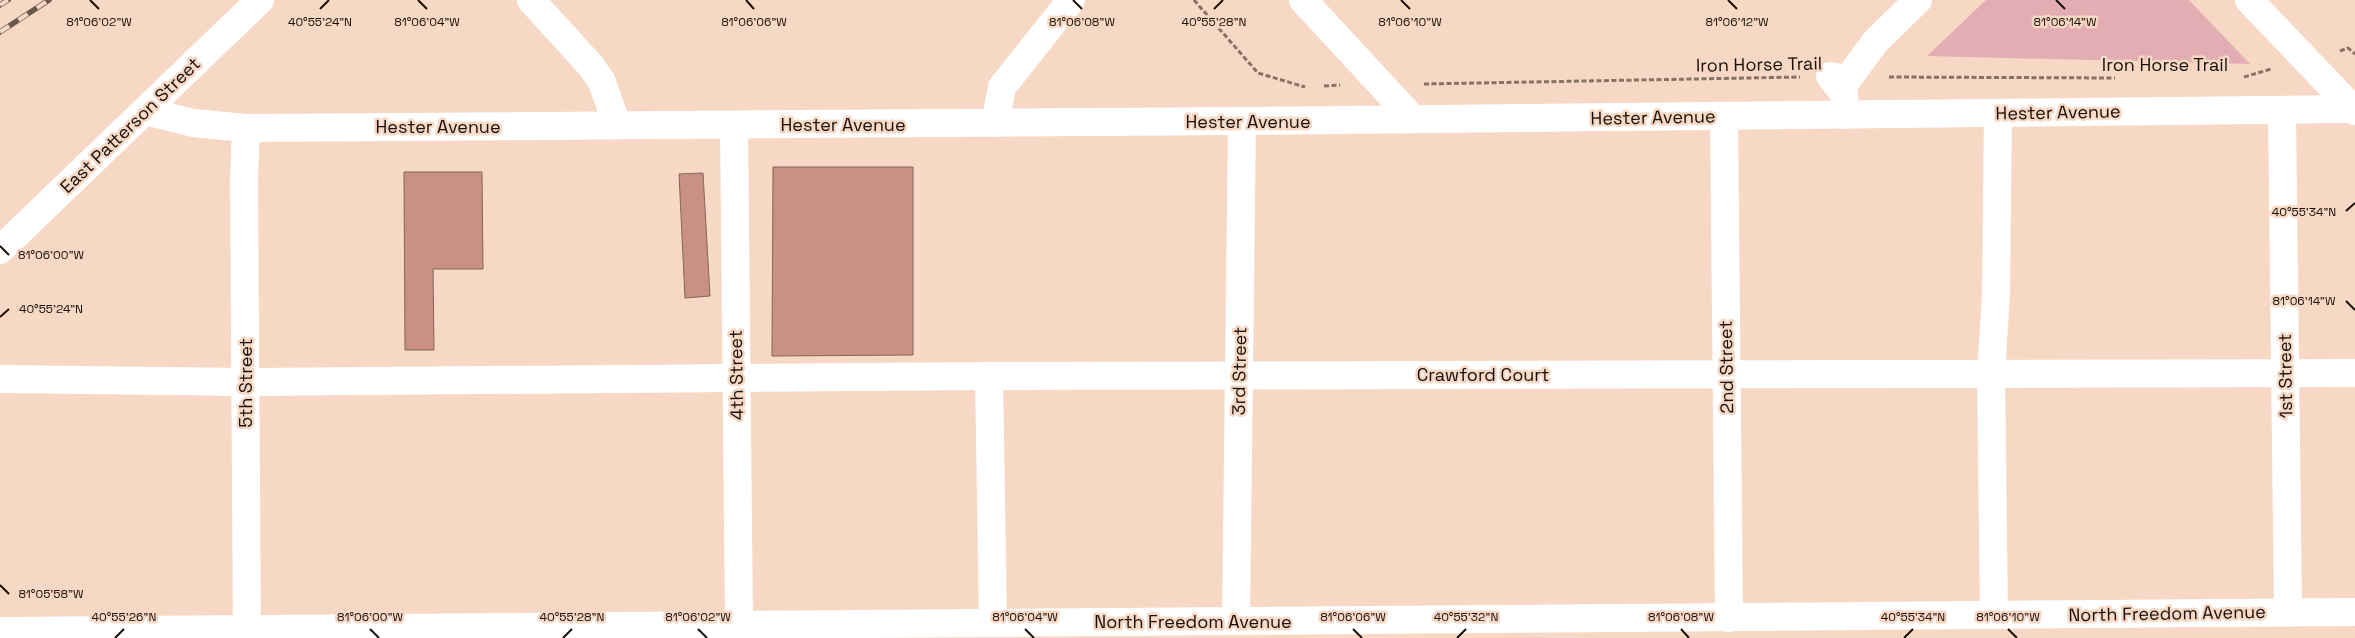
<svg xmlns="http://www.w3.org/2000/svg" width="2355" height="638" font-family="'Space Grotesk',sans-serif">
  <style>
    .green { fill: #e3aeb3 }
    .building { fill: #c89184; stroke: #85655d }
    .lines { fill: none; stroke-linecap: round; stroke-linejoin: round }
    .path { stroke: #877365; stroke-width: 3; stroke-dasharray: 5 2.5; stroke-linecap: butt }
    .minor { stroke: #fff; stroke-width: 28 }
    .rail-casing { stroke: #69574b; stroke-width: 5.5 }
    .rail { stroke: #f7d8c4; stroke-width: 4; stroke-dasharray: 11; stroke-linecap: butt }
    .ticks { fill: none; stroke: #190f08; stroke-width: 2 }
    .labels { text-anchor: middle; dominant-baseline: central; stroke-width: 5; stroke-linejoin: round; paint-order: stroke }
    .street-label { font-size: 18px; fill: #190f08; stroke: #f7d8c4 }
    .ticks-label { font-size: 12px; text-anchor: middle; fill: #190f08; stroke: #f7d8c4; stroke-width: 5; stroke-linejoin: round; paint-order: stroke }
  </style>
  <rect width="100%" height="100%" fill="#f7d8c4"/>
  <path class="green" d="M1986 0H2189L2250 64 1927 56Z"/>
  <g class="building">
    <path d="M773 167H913V355L772 356Z"/>
    <path d="M404 172H482L483 269H433L434 350H405Z"/>
    <path d="M703 173 710 296 685 298 679 174Z"/>
  </g>
  <g class="lines">
    <g class="path">
      <path d="M1194 0 1258 73 1305 87"/>
      <path d="M2340 51 2348 48 2355 54"/>
      <path d="M1889 77 2115 78"/>
      <path d="M2244 77 2271 69"/>
      <path d="M1424 84 1800 77"/>
      <path d="M1324 86 1340 85"/>
    </g>
    <g class="minor">
      <path d="M531 0 591 66 602 82 617 125"/>
      <path d="M1303 0 1413 119"/>
      <path d="M2249 0 2355 111"/>
      <path d="M2282 110 2288 612"/>
      <path d="M145 111 193 123 246 128 1242 121 2353 109"/>
      <path d="M1845 115 1844 94 1830 76 1848 79 1875 42 1918 0"/>
      <path d="M1724 116 1729 618"/>
      <path d="M995 123 1002 87 1071 0"/>
      <path d="M734 125 739 625"/>
      <path d="M246 128 244 179 247 638"/>
      <path d="M0 250 260 0"/>
      <path d="M989 376 993 623"/>
      <path d="M0 379 245 382 989 376 2355 373"/>
      <path d="M1994 615 1991 373 1996 295 1998 113"/>
      <path d="M1236 621 1242 121"/>
      <path d="M0 631 2355 612"/>
    </g>
    <g class="rail-casing">
      <g id="rail">
        <path d="M0 5 8 0"/>
        <path d="M0 32 49 0"/>
      </g>
    </g>
    <use href="#rail" class="rail"/>
  </g>
  <path class="ticks" d="M90 0 99 9M418 0 427 9M746 0 754 9M1073 0 1082 9M1401 0 1410 9M1728 0 1737 9M2056 0 2065 9M320 9 329 0M1214 9 1223 0M2346 211 2355 203M0 246 9 255M2346 301 2355 310M0 317 9 309M0 585 9 594M370 629 379 638M698 629 707 638M1025 629 1034 638M1353 629 1362 638M1681 629 1689 638M2008 629 2017 638M115 638 124 629M563 638 572 629M1457 638 1466 629M1904 638 1913 629"/>
  <g class="labels">
    <g class="street-label">
      <text transform="translate(1759 64) rotate(-1)">Iron Horse Trail</text>
      <text x="2165" y="64">Iron Horse Trail</text>
      <text transform="translate(2058 112) rotate(-1)">Hester Avenue</text>
      <text transform="translate(1653 117) rotate(-1)">Hester Avenue</text>
      <text x="1248" y="121">Hester Avenue</text>
      <text x="843" y="124">Hester Avenue</text>
      <text transform="translate(130 125) rotate(-44)">East Patterson Street</text>
      <text x="438" y="126">Hester Avenue</text>
      <text transform="translate(1726 367) rotate(-91)">2nd Street</text>
      <text transform="translate(1239 371) rotate(-89)">3rd Street</text>
      <text x="1483" y="374">Crawford Court</text>
      <text transform="translate(736 375) rotate(-91)">4th Street</text>
      <text transform="translate(2285 376) rotate(-91)">1st Street</text>
      <text transform="translate(245 383) rotate(-90)">5th Street</text>
      <text transform="translate(2167 613) rotate(-1)">North Freedom Avenue</text>
      <text x="1193" y="621">North Freedom Avenue</text>
    </g>
  </g>
  <g class="ticks-label">
    <text x="320" y="26">40°55'24"N</text>
    <text x="1214" y="26">40°55'28"N</text>
    <text x="99" y="26">81°06'02"W</text>
    <text x="427" y="26">81°06'04"W</text>
    <text x="754" y="26">81°06'06"W</text>
    <text x="1082" y="26">81°06'08"W</text>
    <text x="1410" y="26">81°06'10"W</text>
    <text x="1737" y="26">81°06'12"W</text>
    <text x="2065" y="26">81°06'14"W</text>
    <text x="2304" y="216">40°55'34"N</text>
    <text x="51" y="259">81°06'00"W</text>
    <text x="2304" y="305">81°06'14"W</text>
    <text x="51" y="313">40°55'24"N</text>
    <text x="51" y="598">81°05'58"W</text>
    <text x="370" y="621">81°06'00"W</text>
    <text x="698" y="621">81°06'02"W</text>
    <text x="1025" y="621">81°06'04"W</text>
    <text x="1353" y="621">81°06'06"W</text>
    <text x="1681" y="621">81°06'08"W</text>
    <text x="2008" y="621">81°06'10"W</text>
    <text x="124" y="621">40°55'26"N</text>
    <text x="572" y="621">40°55'28"N</text>
    <text x="1466" y="621">40°55'32"N</text>
    <text x="1913" y="621">40°55'34"N</text>
  </g>
</svg>
